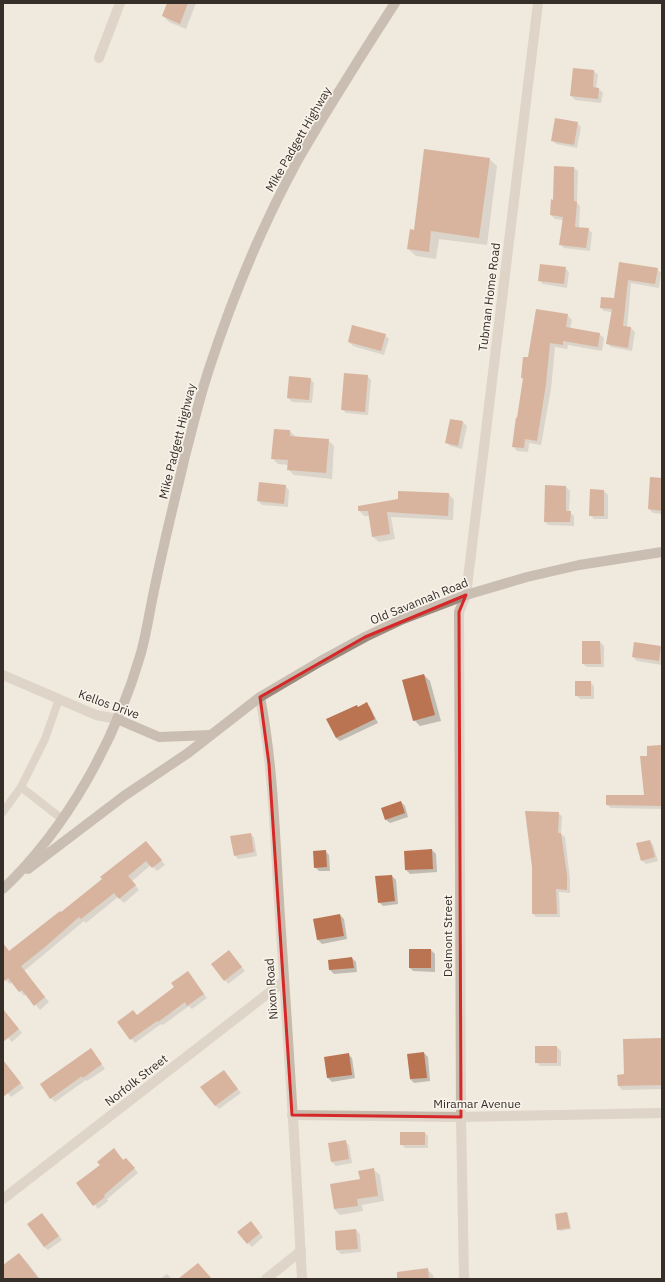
<svg xmlns="http://www.w3.org/2000/svg" width="665" height="1282" font-family="'IBM Plex Sans',sans-serif">
  <style>
    .shadow { fill: #0003 }
    .building { fill: #bb7451 }
    .lines { fill: none; stroke-linecap: round; stroke-linejoin: round }
    .service { stroke: #c7baab; stroke-width: 8 }
    .minor { stroke: #c7baab; stroke-width: 10 }
    .tertiary { stroke: #c7baab; stroke-width: 10 }
    .secondary { stroke: #9b8a7c; stroke-width: 10 }
    .marked { fill: none; stroke: #d62828; stroke-width: 3; stroke-linejoin: round }
    .labels { text-anchor: middle; dominant-baseline: central; stroke-width: 3.5; stroke-linejoin: round; paint-order: stroke }
    .street-label { font-size: 12px; fill: #362e29; stroke: #f8f3ea }
  </style>
  <rect width="100%" height="100%" fill="#f0e9de"/>
  <g class="shadow">
    <path d="M168 3H196L186 29 169 22 163 16Z"/>
    <path d="M574 69 594 71 598 75 596 89H599L603 93 601 103 575 100 571 96Z"/>
    <path d="M577 123 581 127 577 148 556 144 552 140Z"/>
    <path d="M489 159 497 166 487 245 439 239 436 259 416 256 408 249 415 231Z"/>
    <path d="M574 168 578 171 577 203 580 206 579 228 588 229 592 233 590 251 564 248 560 244 563 220 555 219 551 215 554 201Z"/>
    <path d="M620 263 657 269 661 273 659 288 631 283 627 328H631L635 332 632 351 611 347 607 343 612 312 604 311 601 308 615 299Z"/>
    <path d="M565 268 569 272 567 288 543 284 539 280Z"/>
    <path d="M567 315 572 320 570 329 599 334 604 338 602 351 568 345 567 349 555 347 551 389 541 445 529 443 528 452 517 451 513 446 524 380 522 378 529 358Z"/>
    <path d="M385 335 389 339 384 355 353 346 349 342Z"/>
    <path d="M367 376 371 380 368 415 346 413 342 409Z"/>
    <path d="M310 379 314 383 312 403 292 402 288 398Z"/>
    <path d="M463 422 467 426 462 449 450 446 446 442Z"/>
    <path d="M290 431 296 437 328 440 334 446 332 479 294 475 288 469V465L278 464 272 458Z"/>
    <path d="M662 479V514L653 513 649 509Z"/>
    <path d="M285 486 289 490 288 507 262 505 258 501Z"/>
    <path d="M546 486 566 487 570 491 569 512 574 516V526L548 525 545 521Z"/>
    <path d="M591 490 604 491 608 495V519H594L590 515Z"/>
    <path d="M449 494 454 500 453 520 391 517 395 539 379 542 373 537 370 516H364L359 510Z"/>
    <path d="M600 642 604 646V667H587L583 664Z"/>
    <path d="M660 647 662 649V665L637 661 633 657Z"/>
    <path d="M424 675 430 681 441 721 420 726 414 720Z"/>
    <path d="M590 682 594 686V699H580L576 695Z"/>
    <path d="M366 704 370 707 378 723 340 741 336 738 358 708Z"/>
    <path d="M661 746 662 748V809L611 808 607 805 645 796 648 757Z"/>
    <path d="M401 802 405 806 408 817 390 823 386 820Z"/>
    <path d="M558 813 562 816 561 834 565 837 570 879V893L559 892 560 917H536L533 914Z"/>
    <path d="M251 834 254 838 257 856 238 859 235 855Z"/>
    <path d="M650 841 653 845 658 861 646 864 642 860Z"/>
    <path d="M150 846 165 865 157 871 151 865 132 881 139 890 124 903 118 897 86 923 84 921 24 971 49 1002 40 1010 27 994 24 996 12 982 10 984 3 977V952H10Z"/>
    <path d="M432 850 436 854 437 872 410 874 406 870Z"/>
    <path d="M325 851 329 855 330 871H319L315 867Z"/>
    <path d="M392 876 396 880 398 904 383 906 379 902Z"/>
    <path d="M340 915 344 919 347 939 322 944 318 940 314 920Z"/>
    <path d="M431 950 435 954V972L413 971 410 968Z"/>
    <path d="M229 951 245 971 228 984 225 980Z"/>
    <path d="M352 958 356 962 357 972 334 974 330 970 329 960Z"/>
    <path d="M188 972 207 998 192 1009 189 1006 163 1025 161 1024 135 1043 118 1022 137 1016 175 987Z"/>
    <path d="M3 1010 22 1033 12 1042 3 1032Z"/>
    <path d="M662 1039V1089L622 1090 619 1086 625 1075Z"/>
    <path d="M557 1047 561 1051V1066H540L536 1062Z"/>
    <path d="M94 1053 105 1069 87 1081 86 1080 55 1102 51 1098Z"/>
    <path d="M424 1053 428 1057 430 1081 414 1083 410 1079Z"/>
    <path d="M348 1054 352 1058 355 1078 332 1082 328 1078 325 1058Z"/>
    <path d="M3 1067 10 1069 24 1088 11 1097 3 1087Z"/>
    <path d="M227 1075 241 1093 219 1109 215 1105Z"/>
    <path d="M425 1133 428 1136V1148H405L401 1144Z"/>
    <path d="M345 1142 349 1145 352 1163 336 1166 332 1162Z"/>
    <path d="M117 1153 124 1161 130 1163 138 1173 107 1199 108 1201 98 1209 78 1183Z"/>
    <path d="M374 1170 380 1175 384 1201 362 1205 363 1211 340 1215 334 1209 361 1180Z"/>
    <path d="M567 1213 568 1214 571 1229 560 1231 558 1229Z"/>
    <path d="M46 1218 62 1240 48 1250 44 1247Z"/>
    <path d="M254 1226 263 1237 252 1247 248 1243Z"/>
    <path d="M356 1230 360 1234 361 1252 341 1254 337 1250Z"/>
    <path d="M19 1254 27 1262 40 1279H5L3 1276V1266Z"/>
    <path d="M427 1269 433 1275 434 1279H404Z"/>
    <path d="M167 1274 172 1279H160Z"/>
  </g>
  <g class="building">
    <path d="M167 3H188L180 24 162 16Z"/>
    <path d="M573 68 594 70 593 87 599 88 598 99 570 96Z"/>
    <path d="M555 118 578 122 574 145 551 141Z"/>
    <path d="M424 149 490 158 479 238 431 231 429 252 407 249 410 229 414 230Z"/>
    <path d="M554 166 574 167V201L577 202 575 227 589 228 586 248 559 245 563 217 550 215 551 199 553 200Z"/>
    <path d="M619 262 658 268 655 284 628 280 623 326 631 327 628 348 606 344 612 309 600 308 601 297 614 298Z"/>
    <path d="M540 264 566 267 564 284 538 281Z"/>
    <path d="M536 309 568 314 566 327 600 333 598 347 563 341V345L550 343 546 384 537 441 525 439 524 448 512 447 516 417 517 418 523 378H521L523 357H528Z"/>
    <path d="M352 325 386 334 381 351 348 342Z"/>
    <path d="M344 373 368 375 365 412 341 410Z"/>
    <path d="M289 376 311 378 309 400 287 398Z"/>
    <path d="M450 419 463 421 458 446 445 443Z"/>
    <path d="M274 429 290 430V436L329 439 326 473 287 470 288 460 271 459Z"/>
    <path d="M650 477 662 478V511L648 509Z"/>
    <path d="M259 482 286 485 284 504 257 501Z"/>
    <path d="M545 485 566 486V511H571L570 522H544Z"/>
    <path d="M590 489 604 490V516H589Z"/>
    <path d="M398 491 449 493 448 516 387 512 390 534 372 537 368 511H358V506L398 499Z"/>
    <path d="M582 641H600L601 664H582Z"/>
    <path d="M634 642 661 646 659 661 632 657Z"/>
    <path d="M424 674 435 715 413 721 402 680Z"/>
    <rect x="575" y="681" width="16" height="15"/>
    <path d="M367 702 375 719 336 738 326 719 357 705 358 707Z"/>
    <path d="M661 745 662 806 606 805V795H644L640 756H647V746Z"/>
    <path d="M401 801 405 813 385 820 381 808Z"/>
    <path d="M525 811 559 812 558 833H561L567 875V890L556 889 557 914H532V867Z"/>
    <path d="M251 833 254 852 234 856 230 836Z"/>
    <path d="M650 840 655 857 641 861 636 843Z"/>
    <path d="M146 841 162 860 152 868 146 861 128 876 136 885 119 899 114 893 81 919 79 917 45 947 21 966 45 997 34 1006 22 990 19 992 8 978 3 982V943L9 951 60 911 61 912 102 879 100 877Z"/>
    <path d="M432 849 433 869 405 870 404 851Z"/>
    <path d="M326 850 327 867 314 868 313 851Z"/>
    <path d="M392 875 395 901 378 903 375 876Z"/>
    <path d="M340 914 344 936 317 940 313 919Z"/>
    <rect x="409" y="949" width="22" height="19"/>
    <path d="M229 950 242 967 224 981 211 964Z"/>
    <path d="M352 957 354 968 329 970 328 960Z"/>
    <path d="M188 971 204 994 187 1006 185 1002 158 1022 157 1021 130 1040 117 1022 133 1010 137 1015 174 987 171 983Z"/>
    <path d="M3 1009 19 1029 3 1042Z"/>
    <path d="M662 1038V1085L618 1086 617 1075 624 1074 623 1039Z"/>
    <rect x="535" y="1046" width="22" height="17"/>
    <path d="M91 1048 102 1064 83 1078 82 1076 50 1099 40 1084Z"/>
    <path d="M424 1052 427 1078 410 1079 407 1054Z"/>
    <path d="M349 1053 352 1075 327 1078 324 1057Z"/>
    <path d="M3 1060 21 1083 3 1097Z"/>
    <path d="M224 1070 238 1089 215 1106 200 1087Z"/>
    <rect x="400" y="1132" width="25" height="13"/>
    <path d="M346 1140 349 1159 331 1162 328 1143Z"/>
    <path d="M114 1148 123 1160 126 1158 135 1168 104 1195 105 1197 93 1206 76 1183 100 1165 97 1162Z"/>
    <path d="M374 1168 378 1196 357 1199 358 1206 334 1209 330 1184 360 1179 358 1171Z"/>
    <path d="M567 1212 570 1228 557 1230 555 1214Z"/>
    <path d="M42 1213 59 1236 44 1247 27 1224Z"/>
    <path d="M251 1221 260 1233 247 1244 237 1232Z"/>
    <path d="M356 1229 358 1249 336 1250 335 1231Z"/>
    <path d="M19 1253 39 1279H3V1265Z"/>
    <path d="M198 1263 212 1279H178Z"/>
    <path d="M428 1268 429 1279H397V1272Z"/>
  </g>
  <g class="lines">
    <g class="service">
      <path d="M59 699 45 739 21 787 62 819"/>
      <path d="M3 812 21 787"/>
    </g>
    <g class="minor">
      <path d="M99 58 120 3"/>
      <path d="M3 675 96 715 117 719"/>
      <path d="M292 1115 461 1117 662 1113"/>
      <path d="M3 1199 284 981"/>
      <path d="M266 1279 301 1251"/>
      <path d="M464 1279 461 1117 459 612 466 595 538 3"/>
    </g>
    <path class="tertiary" d="M260 697C274 769 275 844 280 917 288 1037 296 1158 302 1279"/>
    <g class="secondary">
      <path d="M117 719 159 737 211 735"/>
      <path d="M28 869 124 796 188 753 260 697 321 661 365 637 403 619 466 595 527 577 579 565 662 552"/>
      <path d="M3 889C68 827 116 739 141 653 147 631 150 608 155 586 164 542 175 499 185 456 193 426 200 395 210 366 232 299 259 233 292 171 300 155 310 140 319 124 344 83 369 43 395 3"/>
    </g>
  </g>
  <path d="M0 0H665V1282H0ZM466 595 459 612 461 1117 292 1115 269 764 260 697 365 637Z" fill="#f0e9de" fill-opacity=".55" fill-rule="evenodd"/>
  <path class="marked" d="M466 595 459 612 461 1117 292 1115 269 764 260 697 365 637Z"/>
  <g class="labels">
    <g class="street-label">
      <text transform="translate(298 139) rotate(-60)">Mike Padgett Highway</text>
      <text transform="translate(489 297) rotate(-83)">Tubman Home Road</text>
      <text transform="translate(177 441) rotate(-76)">Mike Padgett Highway</text>
      <text transform="translate(419 601) rotate(-22)">Old Savannah Road</text>
      <text transform="translate(109 704) rotate(20)">Kellos Drive</text>
      <text transform="translate(447 936) rotate(-90)">Delmont Street</text>
      <text transform="translate(271 989) rotate(-94)">Nixon Road</text>
      <text transform="translate(136 1080) rotate(-38)">Norfolk Street</text>
      <text x="477" y="1103">Miramar Avenue</text>
    </g>
  </g>
  <rect width="665" height="1282" fill="none" stroke="#362e29" stroke-width="8"/>
</svg>
